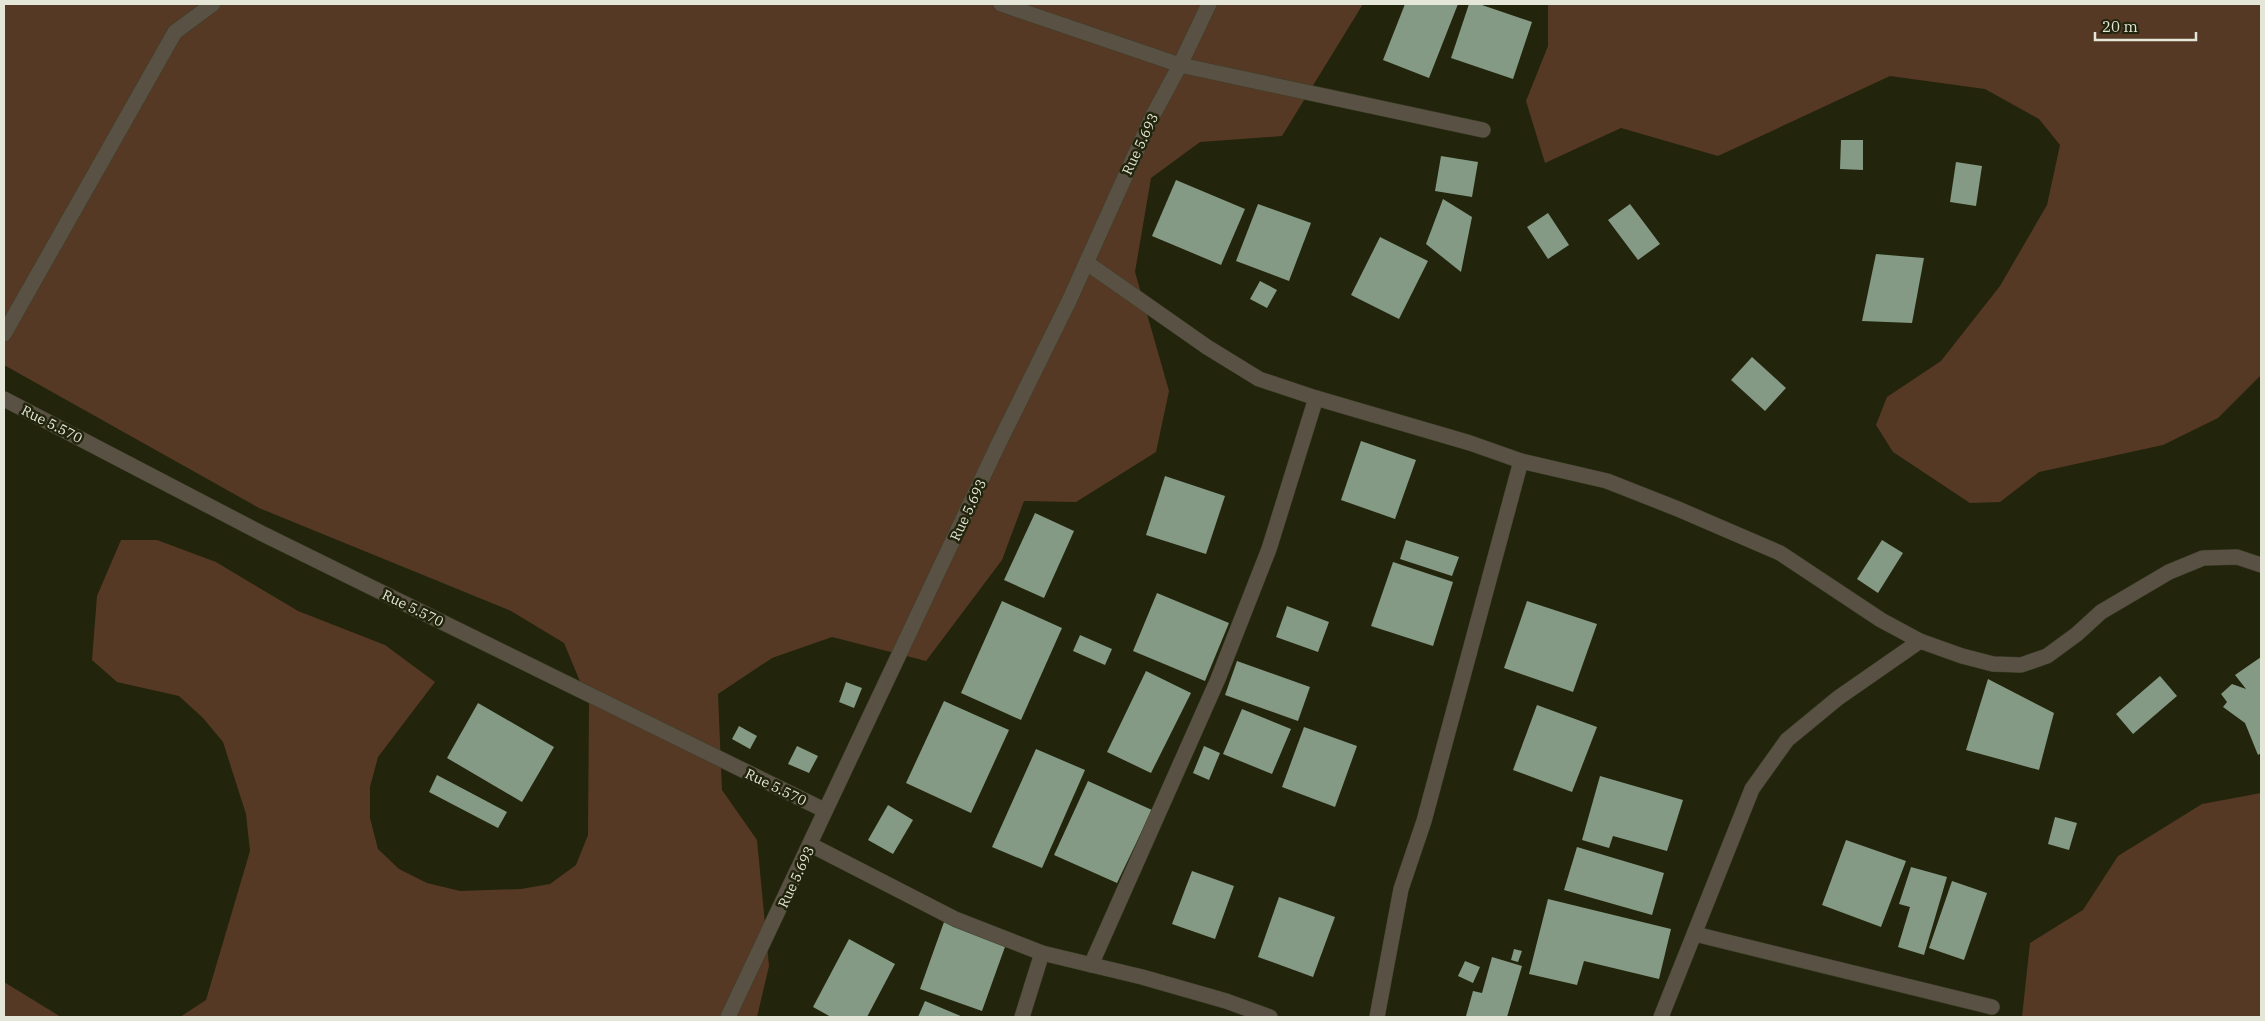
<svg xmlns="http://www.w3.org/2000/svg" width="2265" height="1021" font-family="'IBM Plex Serif',serif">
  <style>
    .green { fill: #563925 }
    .building { fill: #849a84 }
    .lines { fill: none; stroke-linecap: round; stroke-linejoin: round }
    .street-casing { stroke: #3d3f29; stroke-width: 16 }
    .street { stroke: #595244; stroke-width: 15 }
    .labels { text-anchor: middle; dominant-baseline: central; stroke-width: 5; stroke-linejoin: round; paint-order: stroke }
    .street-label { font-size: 14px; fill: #e4e7d8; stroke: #22240c }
  </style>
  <rect width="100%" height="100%" fill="#22240c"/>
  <g class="green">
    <path d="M4 4H1363L1282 136 1200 142 1151 178 1135 272 1169 391 1156 452 1076 502 1024 501 1002 560 926 661 832 637 772 658 718 694 722 790 757 840 769 966 757 1017H180L206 1000 250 851 246 814 223 742 203 718 179 696 117 682 92 660 97 596 121 540H157L216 562 298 611 385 645 435 682 378 757 370 787V818L378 849 399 869 427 883 460 891 521 889 550 884 576 865 588 835 589 703 564 643 511 611 259 508 4 365Z"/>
    <path d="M1548 4H2261V375L2218 418 2163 445 2039 472 2000 502 1970 503 1893 452 1876 425 1887 397 1941 361 2000 286 2047 205 2060 145 2039 119 1985 89 1890 76 1718 156 1621 128 1545 163 1526 101 1548 46Z"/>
    <path d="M2261 793V1017H2022L2030 943 2083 910 2118 856 2202 804Z"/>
    <path d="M4 982 61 1017H4Z"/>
  </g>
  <g class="building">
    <path d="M1405 4H1458L1429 78 1383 60Z"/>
    <path d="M1469 4H1479L1532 22 1513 79 1451 58Z"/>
    <path d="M1841 140H1863V170L1840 169Z"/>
    <path d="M1441 156 1478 162 1472 197 1435 191Z"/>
    <path d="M1956 162 1982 166 1976 206 1950 202Z"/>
    <path d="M1176 180 1245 209 1221 265 1152 236Z"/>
    <path d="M1443 199 1472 217 1461 272 1426 244Z"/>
    <path d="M1258 204 1311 223 1289 281 1236 261Z"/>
    <path d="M1630 204 1660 244 1638 260 1608 220Z"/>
    <path d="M1548 213 1569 245 1548 259 1527 227Z"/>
    <path d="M1380 237 1428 261 1399 319 1351 295Z"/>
    <path d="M1876 254 1924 258 1912 323 1862 321Z"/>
    <path d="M1260 281 1277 290 1267 308 1250 299Z"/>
    <path d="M1752 357 1786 388 1765 411 1731 380Z"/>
    <path d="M1361 441 1416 460 1395 519 1341 500Z"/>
    <path d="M1165 476 1225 496 1206 554 1146 535Z"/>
    <path d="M1035 513 1074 531 1044 598 1004 580Z"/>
    <path d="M1406 540 1459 557 1452 576 1400 559Z"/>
    <path d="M1882 540 1903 553 1878 593 1857 579Z"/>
    <path d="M1393 562 1453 582 1433 646 1371 626Z"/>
    <path d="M1157 593 1229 623 1205 681 1133 651Z"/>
    <path d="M1002 601 1062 628 1021 720 961 693Z"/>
    <path d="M1527 601 1597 624 1573 692 1504 668Z"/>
    <path d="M1287 606 1329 622 1318 652 1276 637Z"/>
    <path d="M1080 635 1112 649 1105 665 1073 651Z"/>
    <path d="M2261 657V753L2258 755 2245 723 2223 707 2227 702 2221 694 2232 684 2246 689 2235 675Z"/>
    <path d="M1237 661 1310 687 1298 721 1225 695Z"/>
    <path d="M1146 671 1191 693 1151 773 1107 752Z"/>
    <path d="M2160 676 2177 696 2133 734 2116 714Z"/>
    <path d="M1988 679 2054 713 2039 770 1966 750Z"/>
    <path d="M846 682 862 688 854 708 839 702Z"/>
    <path d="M944 701 1009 730 971 813 906 783Z"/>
    <path d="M478 703 554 747 522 802 447 758Z"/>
    <path d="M1537 705 1597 727 1572 792 1513 770Z"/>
    <path d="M1242 709 1291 729 1272 774 1223 754Z"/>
    <path d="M739 726 757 736 750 749 732 739Z"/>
    <path d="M1304 727 1357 746 1335 807 1282 787Z"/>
    <path d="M797 746 818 756 809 773 788 764Z"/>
    <path d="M1204 746 1220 753 1209 780 1193 773Z"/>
    <path d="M1036 749 1085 770 1042 868 992 847Z"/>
    <path d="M437 775 507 812 498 828 429 792Z"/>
    <path d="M1600 776 1683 800 1667 851 1613 836 1609 848 1582 840Z"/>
    <path d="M1088 781 1152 810 1117 883 1054 855Z"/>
    <path d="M888 805 913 820 893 854 868 840Z"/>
    <path d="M2055 817 2077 823 2069 850 2048 844Z"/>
    <path d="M1846 840 1906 861 1881 927 1822 905Z"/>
    <path d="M1577 847 1664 873 1652 915 1564 890Z"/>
    <path d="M1911 867 1947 877 1924 955 1898 947 1910 907 1899 904Z"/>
    <path d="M1192 871 1234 886 1215 939 1172 924Z"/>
    <path d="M1952 881 1987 893 1964 960 1929 948Z"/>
    <path d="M1279 897 1335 917 1313 977 1258 957Z"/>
    <path d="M1548 899 1671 929 1659 979 1584 961 1577 985 1529 974Z"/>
    <path d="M944 922 1006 944 982 1011 920 989Z"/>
    <path d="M849 939 895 964 867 1017H831L813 1007Z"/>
    <path d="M1514 949 1522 951 1518 962 1511 960Z"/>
    <path d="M1492 957 1522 966 1507 1017 1466 1016 1473 991 1482 993Z"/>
    <path d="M1465 961 1480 967 1473 983 1458 976Z"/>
    <path d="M925 1001 963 1017H918Z"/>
  </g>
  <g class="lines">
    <g class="street-casing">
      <g id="street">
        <path d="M1001 4 1180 65 1483 130"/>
        <path d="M1087 263 1207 347 1259 379 1316 398 1470 443 1521 461 1607 481 1678 509 1780 553 1881 620 1920 641 1962 656 1993 664 2021 665 2047 656 2077 634 2101 612 2169 572 2203 558 2237 557 2261 565"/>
        <path d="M4 334 175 32 213 4"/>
        <path d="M4 399 261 533 824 810"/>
        <path d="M811 845 955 919 1042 953 1142 977 1226 1001 1270 1017"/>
        <path d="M1695 934 1992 1007"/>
        <path d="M1091 965 1218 679 1269 549 1316 398"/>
        <path d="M728 1017 996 449 1069 301 1152 117 1180 65 1209 4"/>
        <path d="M1022 1017 1042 953"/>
        <path d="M1377 1017 1401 889 1424 821 1521 461"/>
        <path d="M1661 1017 1752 789 1787 740 1838 698 1920 641"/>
      </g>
    </g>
    <use href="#street" class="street"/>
  </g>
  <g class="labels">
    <g class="street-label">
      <text transform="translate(1140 144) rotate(-65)">Rue 5.693</text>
      <text transform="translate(52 424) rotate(27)">Rue 5.570</text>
      <text transform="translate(968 510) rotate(-65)">Rue 5.693</text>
      <text transform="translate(413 608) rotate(26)">Rue 5.570</text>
      <text transform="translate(776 787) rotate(26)">Rue 5.570</text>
      <text transform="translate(796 877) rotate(-65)">Rue 5.693</text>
    </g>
  </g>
  <rect width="2265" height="1021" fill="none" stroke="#e4e7d8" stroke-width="10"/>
  <path d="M2095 32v8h101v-8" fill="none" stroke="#e4e7d8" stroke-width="2.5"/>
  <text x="2102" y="32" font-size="15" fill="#e4e7d8" stroke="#22240c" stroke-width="4" paint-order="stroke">20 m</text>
</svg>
